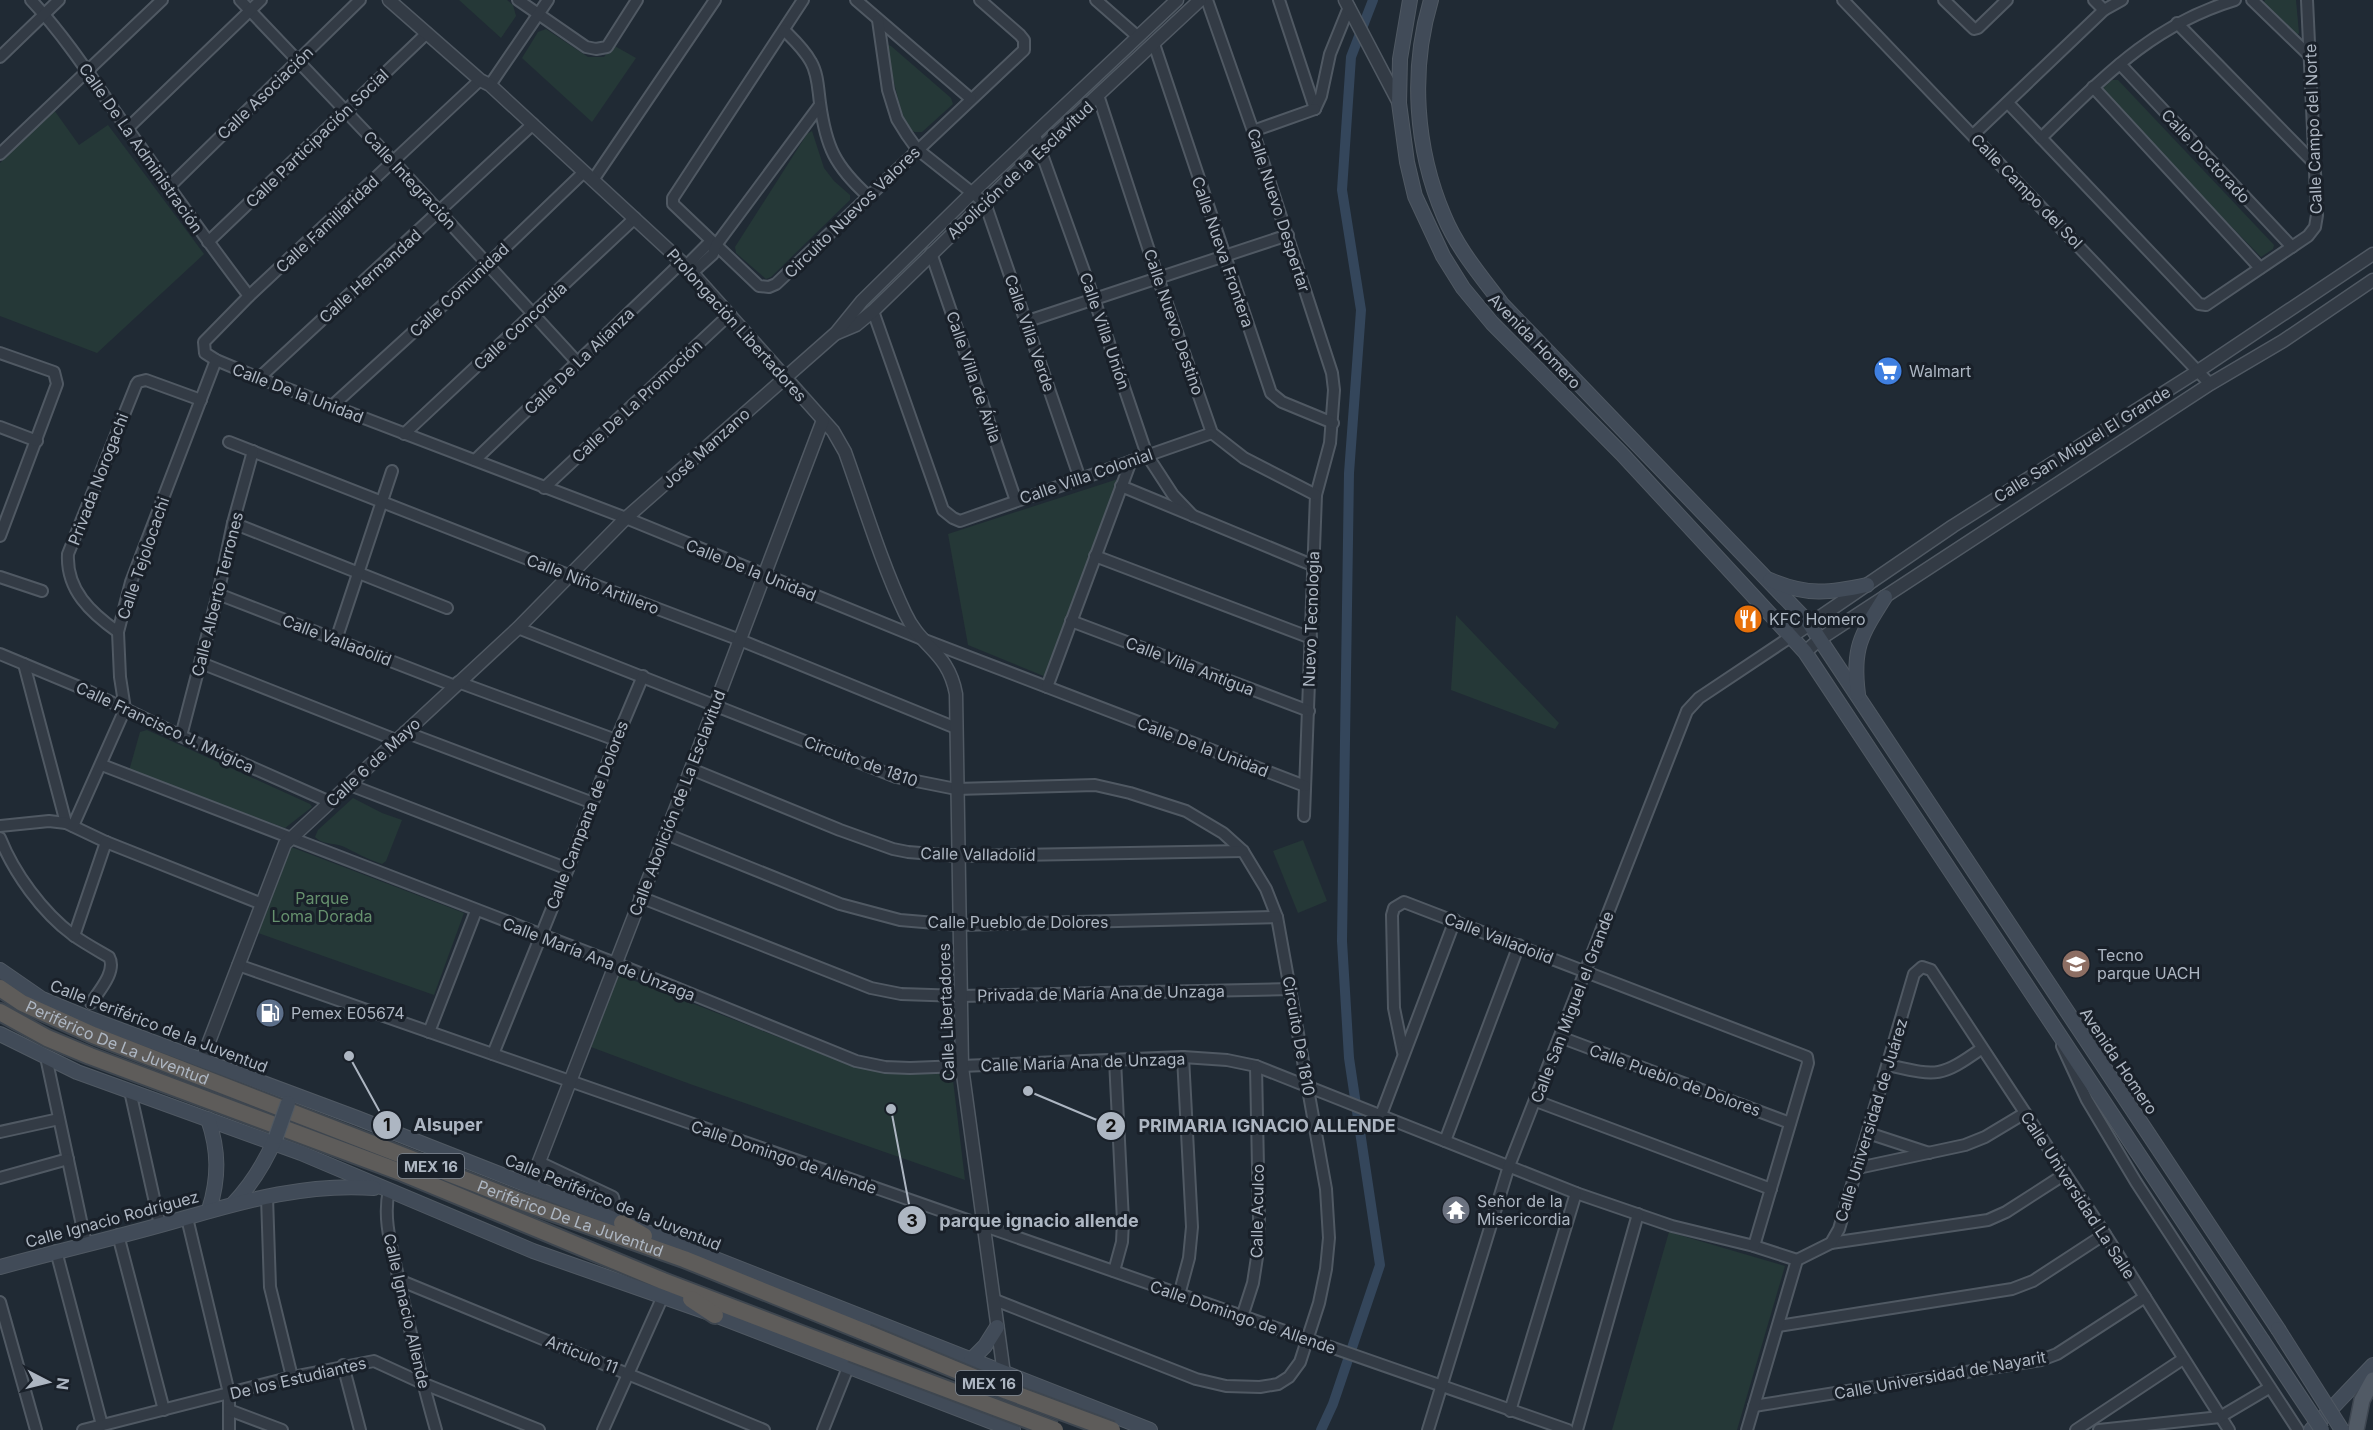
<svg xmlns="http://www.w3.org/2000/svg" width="2373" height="1430" font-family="Inter,sans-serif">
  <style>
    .green { fill: #253837 }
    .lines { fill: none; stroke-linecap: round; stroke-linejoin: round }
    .canal { stroke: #34465b; stroke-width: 10 }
    .minor-casing { stroke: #505963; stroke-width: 14 }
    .tertiary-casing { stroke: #505963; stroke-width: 15 }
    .secondary-casing { stroke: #505963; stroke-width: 16 }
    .primary-casing { stroke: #3f4751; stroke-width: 18 }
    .trunk-casing { stroke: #3e464f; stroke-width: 20 }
    .minor { stroke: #333b45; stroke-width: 10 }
    .tertiary { stroke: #333b45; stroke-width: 12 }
    .secondary { stroke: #414b58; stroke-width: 14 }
    .primary { stroke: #515a65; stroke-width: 15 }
    .trunk { stroke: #5e5c5a; stroke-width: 16 }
    .secondary-bridge-casing { stroke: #505963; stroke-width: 16; stroke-linecap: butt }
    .trunk-bridge-casing { stroke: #3e464f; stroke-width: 20; stroke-linecap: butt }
    .secondary-bridge { stroke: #414b58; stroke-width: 14 }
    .trunk-bridge { stroke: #5e5c5a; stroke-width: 16 }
    .labels { text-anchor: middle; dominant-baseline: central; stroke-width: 6; stroke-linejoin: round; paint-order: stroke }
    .shield { fill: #192029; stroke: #818994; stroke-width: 1.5 }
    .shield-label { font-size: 15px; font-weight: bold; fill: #adb6c2 }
    .street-label { font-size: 16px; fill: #adb6c2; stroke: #192029 }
    .poi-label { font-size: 16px; fill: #adb6c2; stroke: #192029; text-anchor: start }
    .park-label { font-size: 16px; fill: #66916e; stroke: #192029 }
    .leader { fill: none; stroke: #adb6c2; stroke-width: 2 }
    .callout-dot { fill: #adb6c2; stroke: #192029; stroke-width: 2 }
    .mark-label { font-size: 18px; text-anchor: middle; font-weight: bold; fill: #111 }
    .callout-label { font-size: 18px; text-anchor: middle; font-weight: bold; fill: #adb6c2; stroke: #192029; stroke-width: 6; stroke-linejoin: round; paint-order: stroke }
  </style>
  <rect width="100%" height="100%" fill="#202a34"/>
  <g class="green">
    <path d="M459 0H507L513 5 516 16 501 38Z"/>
    <path d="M2265 0H2296L2299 33 2296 37 2263 4Z"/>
    <path d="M546 29 588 57H604L613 45 636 58 592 122 522 58 538 32Z"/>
    <path d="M888 45 891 46 951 98 953 104 922 132C917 132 913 133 909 129 902 120 887 57 888 45Z"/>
    <path d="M2112 80H2118L2274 245 2273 249 2261 257 2105 97 2102 89Z"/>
    <path d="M54 110 79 145 108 125 204 254 97 353 0 316V163Z"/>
    <path d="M812 131 824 168 834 181 850 195V200L771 277 766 279 736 253 735 247 807 134Z"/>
    <path d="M1118 479 1046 677 968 645 948 534Z"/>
    <path d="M1456 615 1559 723 1555 729 1451 690Z"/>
    <path d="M147 730 310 804 312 807 285 828 129 771 140 732Z"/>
    <path d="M353 798 382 813 402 820 386 861 382 864C367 859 355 852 342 846 333 843 321 844 315 837L318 830Z"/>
    <path d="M1303 840 1327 901 1298 913 1273 851Z"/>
    <path d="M291 847 464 913 434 995 258 933Z"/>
    <path d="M617 974 855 1067 870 1070 952 1072 965 1180 690 1084 591 1047Z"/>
    <path d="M1669 1232 1785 1266 1737 1430H1612Z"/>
  </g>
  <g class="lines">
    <path class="canal" d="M1321 1430 1333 1404 1380 1265 1349 1058 1342 941 1349 473 1361 310 1342 190 1351 57 1373 0"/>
    <g class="minor-casing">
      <g id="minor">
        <path d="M31 0C62 33 88 72 114 110 159 172 202 235 249 296"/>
        <path d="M240 0 393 161 578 363"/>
        <path d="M518 0 586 47 596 49 607 47 637 0"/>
        <path d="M803 0 673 198V204L759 286 769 287 776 284 1024 50V40L1020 35 980 0"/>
        <path d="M856 0 971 99"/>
        <path d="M1096 0 1137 36"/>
        <path d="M1207 0 1253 131 1332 373 1334 390 1330 443 1316 495 1304 816"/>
        <path d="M1279 0 1315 109"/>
        <path d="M1843 0 2210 384"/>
        <path d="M1944 0 1974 29 1978 28 2007 0"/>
        <path d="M2094 0 2104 10"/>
        <path d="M2252 0 2310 56"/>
        <path d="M878 20 888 90 897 119 907 135 917 149 985 203 1080 479"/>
        <path d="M2177 23 2314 163"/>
        <path d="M784 30C794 40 804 49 811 62 818 74 818 89 820 103 826 147 835 166 868 196"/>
        <path d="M1154 44 1271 393 1282 402 1333 423"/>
        <path d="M0 57 59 0"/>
        <path d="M2120 64 2292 247"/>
        <path d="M480 80 249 296 204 342 205 353 216 360 259 378 626 518 922 639 1305 786"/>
        <path d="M490 85 548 0"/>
        <path d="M2093 87 2260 268"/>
        <path d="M1098 95 1158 278 1212 433 1244 458 1316 495"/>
        <path d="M2008 103 2199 304 2206 305 2308 236 2315 227 2317 215 2307 0"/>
        <path d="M1315 109 1321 96 1330 54 1349 7"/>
        <path d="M128 128 261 0"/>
        <path d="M1253 131 1315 109"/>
        <path d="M1974 134 2104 10 2122 0"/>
        <path d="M1035 135 1094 299 1147 455 1173 495 1193 516"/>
        <path d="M2041 138C2103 78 2150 26 2235 0"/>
        <path d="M0 154 162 0"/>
        <path d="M593 180 715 0"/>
        <path d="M169 187 360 0"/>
        <path d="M208 242 427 33"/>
        <path d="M931 253 1016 501"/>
        <path d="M686 266 707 245H716"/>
        <path d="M693 272 713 254 716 245 820 105"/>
        <path d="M873 311 943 510 953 518 960 521 1212 433"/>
        <path d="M1025 322 1288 235"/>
        <path d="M0 353 54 372 57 384 0 536"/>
        <path d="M259 378 533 124"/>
        <path d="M332 406 488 264 584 172"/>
        <path d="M0 427 37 441"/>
        <path d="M404 434 635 218"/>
        <path d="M229 442 571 576 740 640 956 728"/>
        <path d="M475 460 682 262"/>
        <path d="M1121 486 1312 565"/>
        <path d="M544 488 730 314"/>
        <path d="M233 523 447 608"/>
        <path d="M1095 556 1311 638"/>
        <path d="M0 577 42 591"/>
        <path d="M218 594 455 686"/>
        <path d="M1071 621 1309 711"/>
        <path d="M518 628 896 777 956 789 1095 785 1130 793 1186 811 1223 833 1243 851 1266 889 1277 917 1326 1189 1329 1238 1326 1269 1319 1303 1300 1362 1289 1377 1278 1384 1260 1387 1226 1386 1196 1379 995 1300"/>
        <path d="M118 632C91 613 66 590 68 554L136 385 138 382 146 380 201 400"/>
        <path d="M336 640 392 471"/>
        <path d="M0 654 84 689 181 736 330 802"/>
        <path d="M201 663 396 740"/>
        <path d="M24 664 66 823"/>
        <path d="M458 682 616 740"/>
        <path d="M1047 687 1131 461"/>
        <path d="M405 732 593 803"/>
        <path d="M181 736 218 594 233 523 253 451"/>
        <path d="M102 765 615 963 856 1061 885 1067 910 1068 1183 1057 1227 1060 1256 1066 1576 1193 1672 1226 1754 1246 1797 1260"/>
        <path d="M691 769 840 830 893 849 908 852 957 856 1243 851"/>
        <path d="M350 785 568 869"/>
        <path d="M0 826 49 821 66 823 106 842 262 904"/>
        <path d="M73 826 125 709 120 677 118 632 131 582 216 360"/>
        <path d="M666 834 840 904 900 920 959 925 1277 917"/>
        <path d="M0 838C14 873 42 912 73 935 84 943 97 950 109 957 117 971 99 991 91 1003"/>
        <path d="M640 897 871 988 901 994 961 996 1291 989"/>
        <path d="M74 936 106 842"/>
        <path d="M238 965 1568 1430"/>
        <path d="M429 1032 476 911"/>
        <path d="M1560 1037 1790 1123"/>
        <path d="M2062 1046 2087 1100 2136 1182 2298 1430"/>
        <path d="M1403 1052 1394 1008 1392 915 1394 908 1404 902 1802 1055 1807 1057 1808 1063 1754 1246"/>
        <path d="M493 1054 568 869 616 740 643 676"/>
        <path d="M46 1057 86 1244"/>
        <path d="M1888 1065C1937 1076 1940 1078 1981 1049"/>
        <path d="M130 1091 160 1225"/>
        <path d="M1536 1101 1771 1189"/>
        <path d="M1381 1115 1455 920"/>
        <path d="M0 1132 59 1119"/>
        <path d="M1868 1133 1929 1153"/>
        <path d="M1445 1141 1519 945"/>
        <path d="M539 1162 613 1197 615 1206 611 1218"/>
        <path d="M1858 1168 1965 1145 1985 1137 2025 1113"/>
        <path d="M0 1178 68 1159"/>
        <path d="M389 1190C382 1221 393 1251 399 1281 410 1331 422 1381 436 1430"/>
        <path d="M267 1197 270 1287 292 1377"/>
        <path d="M187 1218 229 1393V1430"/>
        <path d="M118 1235 164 1410"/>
        <path d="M1831 1243 1988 1220 2006 1212 2065 1174"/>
        <path d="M56 1251 102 1425"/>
        <path d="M1114 1271 1122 1242 1123 1221 1115 1060"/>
        <path d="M399 1280 764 1430"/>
        <path d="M1179 1295 1189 1258 1192 1227 1183 1057"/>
        <path d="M0 1302 36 1430"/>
        <path d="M1242 1317 1253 1283 1257 1257 1259 1219 1256 1066"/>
        <path d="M1778 1326 2012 1289 2033 1281 2105 1234"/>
        <path d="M343 1365 360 1430"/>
        <path d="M1754 1406 2041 1360 2057 1354 2145 1297"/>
        <path d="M229 1410 282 1430"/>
        <path d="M1510 1411 1576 1193"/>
        <path d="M83 1430 292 1377 374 1361 422 1383 539 1430"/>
        <path d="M603 1430 663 1296"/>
        <path d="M823 1430 849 1365"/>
        <path d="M1428 1430 1509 1166 1687 711 1699 698 1792 636"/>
        <path d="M1577 1430 1638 1214"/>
        <path d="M1747 1430 1797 1260 1831 1243 1839 1229 1914 974 1922 967 1931 970 2105 1234 2229 1430"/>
        <path d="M2076 1430 2183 1359"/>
        <path d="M2099 1430 2220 1417 2269 1388"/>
      </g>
    </g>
    <g class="tertiary-casing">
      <g id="tertiary">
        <path d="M389 0 480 80 490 85 686 266 833 431 845 452C864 505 881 562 905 613 921 648 948 651 956 694L962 1067 1004 1374"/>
        <path d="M1345 0 1399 103"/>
        <path d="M837 333 856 325 873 311 1041 148 1200 0"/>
        <path d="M1792 636 1953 526 2198 371 2373 254"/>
        <path d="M1805 652 1820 639 2210 384 2283 341 2373 280"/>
        <path d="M202 1060 285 844 518 628 626 518 836 333 862 301 972 193 1177 0"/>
        <path d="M530 1185 691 769 823 420"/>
      </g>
    </g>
    <g class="secondary-casing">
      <g id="secondary">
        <path d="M1410 0 1400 59 1399 103 1407 162 1415 196 1443 256 1463 288 1492 323 1622 454 1805 652 2262 1340"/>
        <path d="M1431 0C1410 70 1415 148 1444 216 1457 248 1481 276 1502 304L1809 623 2278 1329"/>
        <path d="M1770 580C1807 596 1830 593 1867 585"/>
        <path d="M1858 694C1852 648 1861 635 1885 597"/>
        <path d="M0 970 42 999 83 1016 357 1118 1150 1430"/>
        <path d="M0 1034 77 1072 301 1153 533 1251 715 1315 1013 1430"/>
        <path d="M208 1119C219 1151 219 1178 209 1210"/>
        <path d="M233 1204C252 1184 265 1163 276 1137"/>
        <path d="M0 1267C62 1250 124 1236 185 1218 247 1200 309 1183 374 1188"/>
        <path d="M971 1360 985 1346 997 1327"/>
        <path d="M2311 1430 2373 1365"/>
      </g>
    </g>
    <g class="primary-casing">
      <path id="primary" d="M2356 1430 2362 1400 2373 1380"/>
    </g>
    <g class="trunk-casing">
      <g id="trunk">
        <path id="s1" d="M0 988 22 1003 93 1035 517 1200 684 1259 867 1333"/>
        <path d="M0 1012 47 1038 90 1056 403 1173 663 1281 851 1353"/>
        <path d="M622 1223 644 1236"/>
        <path d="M691 1299 715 1315"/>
      </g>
    </g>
    <use href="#minor" class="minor"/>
    <use href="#tertiary" class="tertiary"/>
    <use href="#secondary" class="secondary"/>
    <use href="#primary" class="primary"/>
    <use href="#trunk" class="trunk"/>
    <g class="secondary-bridge-casing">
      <g id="secondary-bridge">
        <path d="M276 1137 288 1103"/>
        <path d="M2278 1329 2342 1430"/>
        <path d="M2262 1340 2322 1430"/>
      </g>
    </g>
    <g class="trunk-bridge-casing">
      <g id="trunk-bridge">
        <path d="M867 1333 1007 1391 1112 1430"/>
        <path d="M851 1353 1055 1430"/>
      </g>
    </g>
    <use href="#secondary-bridge" class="secondary-bridge"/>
    <use href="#trunk-bridge" class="trunk-bridge"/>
  </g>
  <defs>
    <g id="supermarket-disc" transform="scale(1.5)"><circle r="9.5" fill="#3f7fe0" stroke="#192029"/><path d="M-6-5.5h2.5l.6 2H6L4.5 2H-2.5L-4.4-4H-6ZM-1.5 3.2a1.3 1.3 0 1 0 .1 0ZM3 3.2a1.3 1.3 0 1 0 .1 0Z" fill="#fff"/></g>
    <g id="restaurant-disc" transform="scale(1.5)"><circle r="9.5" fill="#e8710a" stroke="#192029"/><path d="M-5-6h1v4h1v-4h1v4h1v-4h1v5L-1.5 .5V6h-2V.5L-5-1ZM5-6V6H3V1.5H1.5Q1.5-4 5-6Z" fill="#fff"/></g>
    <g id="school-disc" transform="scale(1.5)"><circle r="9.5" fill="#8d6e63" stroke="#192029"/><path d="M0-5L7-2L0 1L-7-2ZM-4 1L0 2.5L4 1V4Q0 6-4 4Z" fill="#fff"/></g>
    <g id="fuel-disc" transform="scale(1.5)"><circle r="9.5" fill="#5c6f8a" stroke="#192029"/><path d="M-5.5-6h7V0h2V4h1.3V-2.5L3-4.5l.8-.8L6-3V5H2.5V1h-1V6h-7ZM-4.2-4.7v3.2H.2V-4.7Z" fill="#fff"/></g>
    <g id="temple-disc" transform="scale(1.5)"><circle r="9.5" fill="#6b7280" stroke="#192029"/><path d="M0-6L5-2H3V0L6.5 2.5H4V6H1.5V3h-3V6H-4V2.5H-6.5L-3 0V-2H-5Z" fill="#fff"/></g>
  </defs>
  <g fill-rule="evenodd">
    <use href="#supermarket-disc" x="1888" y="371"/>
    <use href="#restaurant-disc" x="1748" y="619"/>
    <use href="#school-disc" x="2076" y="964"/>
    <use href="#fuel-disc" x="270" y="1013"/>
    <use href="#temple-disc" x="1456" y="1210"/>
  </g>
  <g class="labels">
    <g class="shield">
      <rect x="398" y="1154" width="66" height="24" rx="4.5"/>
      <rect x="956" y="1371" width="66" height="24" rx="4.5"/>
    </g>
    <g class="shield-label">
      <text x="431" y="1166">MEX 16</text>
      <text x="989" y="1383">MEX 16</text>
    </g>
    <g class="street-label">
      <text transform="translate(265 93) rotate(-44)">Calle Asociación</text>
      <text transform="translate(2313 129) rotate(-92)">Calle Campo del Norte</text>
      <text transform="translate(317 138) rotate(-44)">Calle Participación Social</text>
      <text transform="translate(141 148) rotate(55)">Calle De La Administración</text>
      <text transform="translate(2206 156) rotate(47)">Calle Doctorado</text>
      <text transform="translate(1020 170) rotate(-43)">Abolición de la Esclavitud</text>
      <text transform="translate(410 180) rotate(47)">Calle Integración</text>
      <text transform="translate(2027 191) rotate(46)">Calle Campo del Sol</text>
      <text transform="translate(1279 210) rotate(72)">Calle Nuevo Despertar</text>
      <text transform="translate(852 212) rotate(-44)">Circuito Nuevos Valores</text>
      <text transform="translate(327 224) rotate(-43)">Calle Familiaridad</text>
      <text transform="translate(1223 252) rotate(71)">Calle Nueva Frontera</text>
      <text transform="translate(370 276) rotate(-42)">Calle Hermandad</text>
      <text transform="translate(459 290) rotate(-43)">Calle Comunidad</text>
      <text transform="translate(1174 322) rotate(71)">Calle Nuevo Destino</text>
      <text transform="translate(737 325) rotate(48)">Prolongación Libertadores</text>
      <text transform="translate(520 326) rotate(-43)">Calle Concordia</text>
      <text transform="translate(1105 331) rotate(71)">Calle Villa Unión</text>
      <text transform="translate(1030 333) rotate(71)">Calle Villa Verde</text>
      <text transform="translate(1535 341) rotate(46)">Avenida Homero</text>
      <text transform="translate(579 361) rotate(-44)">Calle De La Alianza</text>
      <text transform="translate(974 377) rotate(71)">Calle Villa de Ávila</text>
      <text transform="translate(298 393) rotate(21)">Calle De la Unidad</text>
      <text transform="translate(637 401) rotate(-43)">Calle De La Promoción</text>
      <text transform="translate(2082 444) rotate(-32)">Calle San Miguel El Grande</text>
      <text transform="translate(706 448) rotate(-42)">José Manzano</text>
      <text transform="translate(1086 476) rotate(-19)">Calle Villa Colonial</text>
      <text transform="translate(98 479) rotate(-69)">Privada Norogachi</text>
      <text transform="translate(143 558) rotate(-71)">Calle Tejolocachi</text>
      <text transform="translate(751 570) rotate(22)">Calle De la Unidad</text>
      <text transform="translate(593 584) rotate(21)">Calle Niño Artillero</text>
      <text transform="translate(217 594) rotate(-76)">Calle Alberto Terrones</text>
      <text transform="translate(1311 619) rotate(-88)">Nuevo Tecnologia</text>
      <text transform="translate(337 640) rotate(21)">Calle Valladolid</text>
      <text transform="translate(1190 666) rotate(21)">Calle Villa Antigua</text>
      <text transform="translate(165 727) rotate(25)">Calle Francisco J. Múgica</text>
      <text transform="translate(1203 747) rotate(21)">Calle De la Unidad</text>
      <text transform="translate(861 761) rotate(20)">Circuito de 1810</text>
      <text transform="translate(373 762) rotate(-43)">Calle 6 de Mayo</text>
      <text transform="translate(677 803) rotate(-69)">Calle Abolición de La Esclavitud</text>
      <text transform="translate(587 815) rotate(-69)">Calle Campana de Dolores</text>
      <text transform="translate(978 854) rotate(1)">Calle Valladolid</text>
      <text x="1018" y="922">Calle Pueblo de Dolores</text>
      <text transform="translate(1499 938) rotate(21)">Calle Valladolid</text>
      <text transform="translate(599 959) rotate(21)">Calle María Ana de Unzaga</text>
      <text transform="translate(1101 993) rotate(-1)">Privada de María Ana de Unzaga</text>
      <text transform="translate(1572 1007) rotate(-69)">Calle San Miguel el Grande</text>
      <text transform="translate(946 1012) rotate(-92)">Calle Libertadores</text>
      <text transform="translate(159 1026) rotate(21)">Calle Periférico de la Juventud</text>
      <text transform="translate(1299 1036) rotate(80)">Circuito De 1810</text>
      <text stroke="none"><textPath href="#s1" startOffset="130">Periférico De La Juventud</textPath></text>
      <text transform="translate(2119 1061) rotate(56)">Avenida Homero</text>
      <text transform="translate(1083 1062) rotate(-2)">Calle María Ana de Unzaga</text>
      <text transform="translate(1675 1080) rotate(20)">Calle Pueblo de Dolores</text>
      <text transform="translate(1871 1120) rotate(-73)">Calle Universidad de Juárez</text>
      <text transform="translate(784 1157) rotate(19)">Calle Domingo de Allende</text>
      <text transform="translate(2078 1195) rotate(57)">Calle Universidad La Salle</text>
      <text transform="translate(613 1202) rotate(22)">Calle Periférico de la Juventud</text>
      <text transform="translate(1257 1211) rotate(-89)">Calle Aculco</text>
      <text stroke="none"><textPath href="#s1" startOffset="616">Periférico De La Juventud</textPath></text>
      <text transform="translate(112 1219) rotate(-15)">Calle Ignacio Rodríguez</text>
      <text transform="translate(407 1311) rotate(77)">Calle Ignacio Allende</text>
      <text transform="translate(1243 1317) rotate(19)">Calle Domingo de Allende</text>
      <text transform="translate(582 1354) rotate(22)">Articulo 11</text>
      <text transform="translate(1940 1375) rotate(-10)">Calle Universidad de Nayarit</text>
      <text transform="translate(298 1378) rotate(-13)">De los Estudiantes</text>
    </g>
    <g class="poi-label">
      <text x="1909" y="371">Walmart</text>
      <text x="1769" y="619">KFC Homero</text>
      <text x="2097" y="955">Tecno<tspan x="2097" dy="18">parque UACH</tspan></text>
      <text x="291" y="1013">Pemex E05674</text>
      <text x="1477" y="1201">Señor de la<tspan x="1477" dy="18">Misericordia</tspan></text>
    </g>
    <g class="park-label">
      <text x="322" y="898">Parque<tspan x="322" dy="18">Loma Dorada</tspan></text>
    </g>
  </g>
  <path class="leader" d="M349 1056L387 1125M1028 1091L1111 1126M891 1109L912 1220"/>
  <g class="callout-dot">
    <circle cx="349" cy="1056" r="6"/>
    <circle cx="1028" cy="1091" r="6"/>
    <circle cx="891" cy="1109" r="6"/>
    <circle cx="387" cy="1125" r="15"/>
    <circle cx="1111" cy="1126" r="15"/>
    <circle cx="912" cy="1220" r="15"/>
  </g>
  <g class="mark-label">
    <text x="387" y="1131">1</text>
    <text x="1111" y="1132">2</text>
    <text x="912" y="1227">3</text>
  </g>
  <g class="callout-label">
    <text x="448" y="1131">Alsuper</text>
    <text x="1267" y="1132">PRIMARIA IGNACIO ALLENDE</text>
    <text x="1039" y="1227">parque ignacio allende</text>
  </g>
  <g transform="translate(48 1382) rotate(97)" stroke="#192029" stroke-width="4.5" paint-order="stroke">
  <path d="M0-4.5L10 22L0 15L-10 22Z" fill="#adb6c2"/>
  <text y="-9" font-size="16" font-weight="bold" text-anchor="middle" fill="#adb6c2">N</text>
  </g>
</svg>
